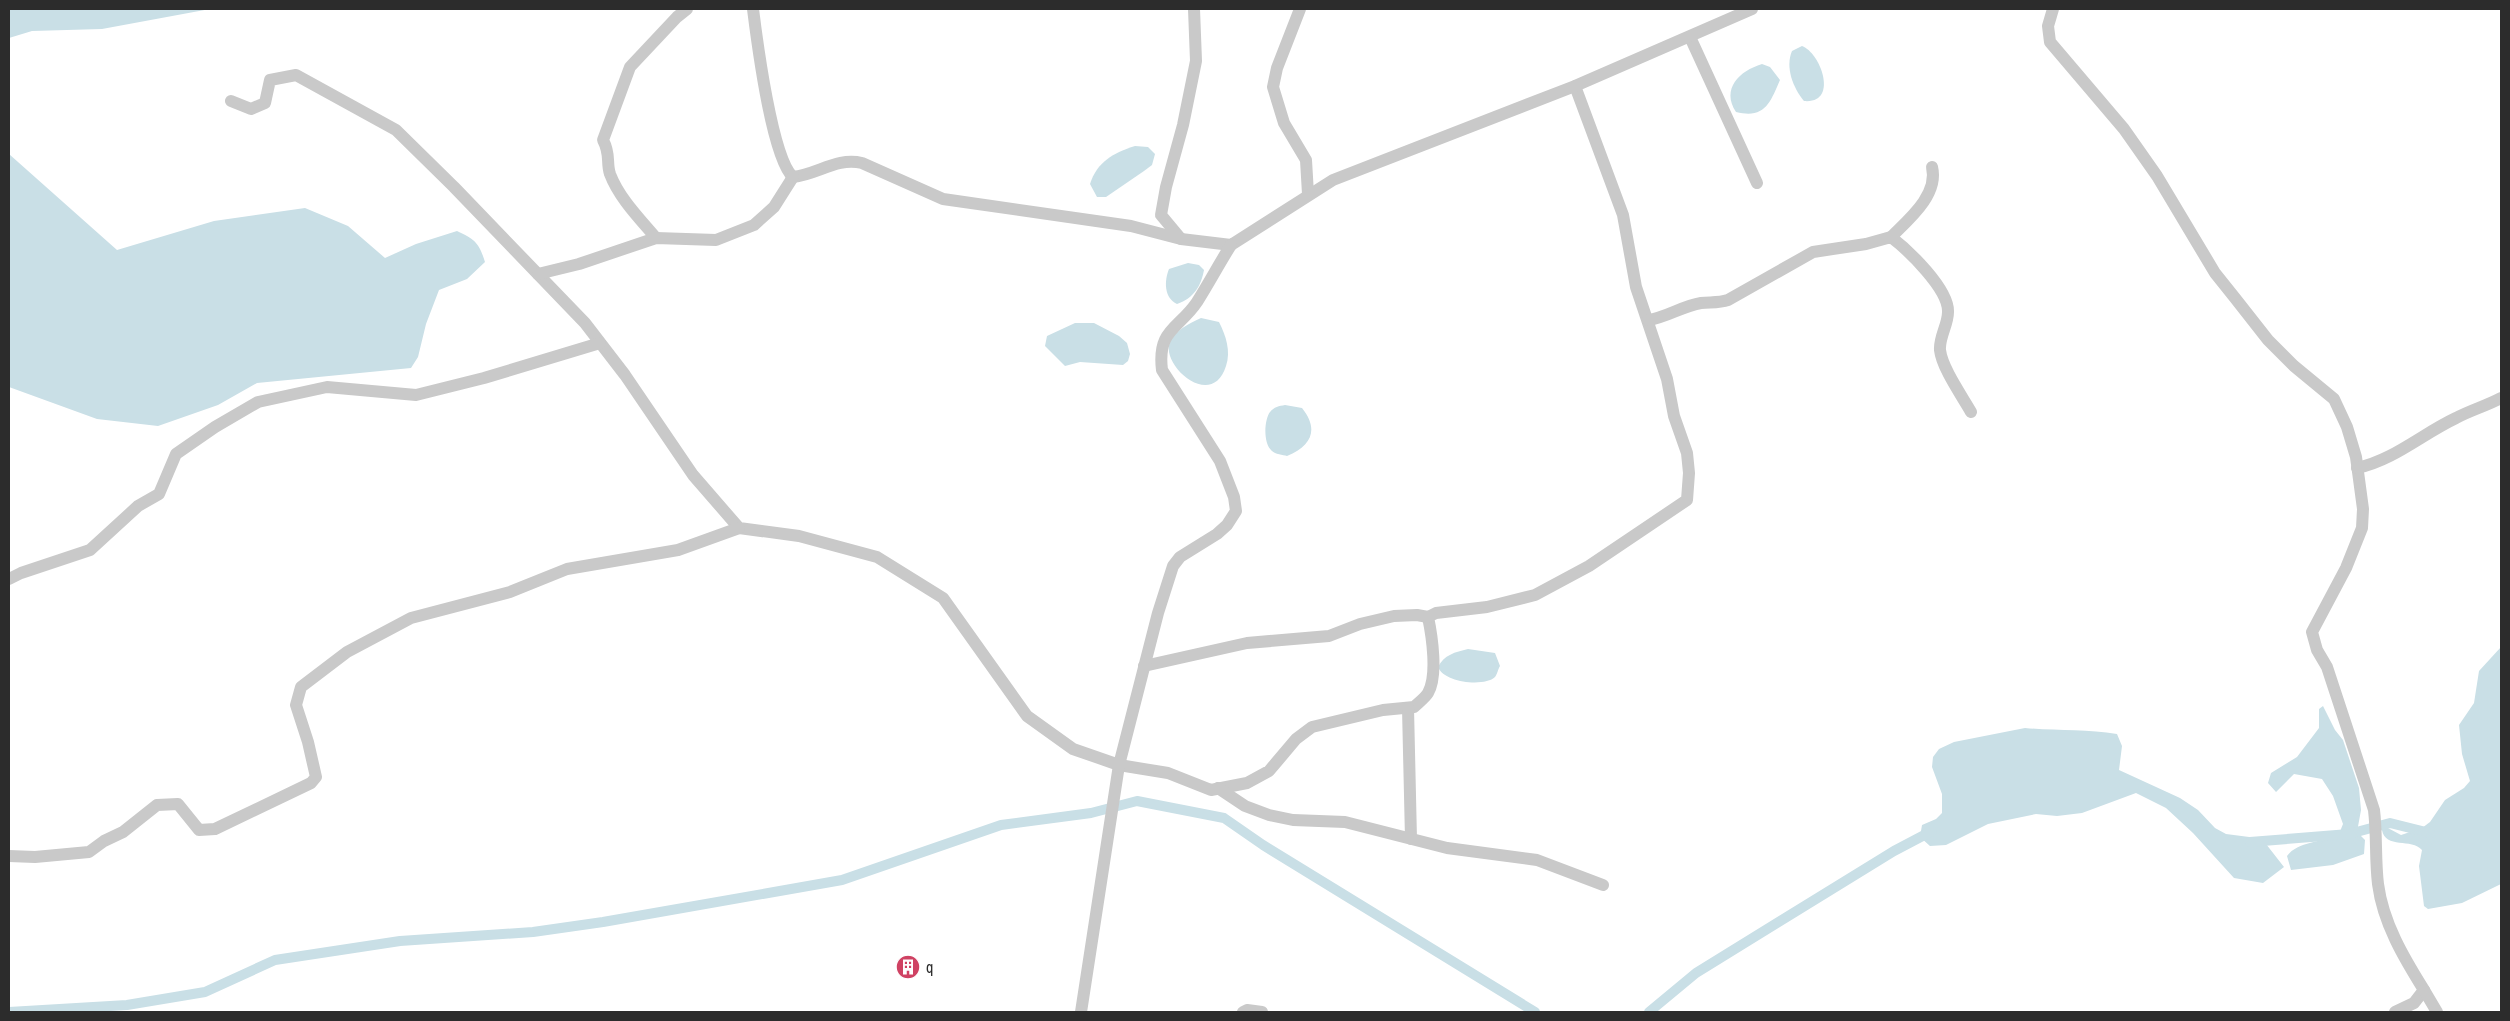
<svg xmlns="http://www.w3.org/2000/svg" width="2510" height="1021" font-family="'Archivo Narrow',sans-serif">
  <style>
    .water { fill: #c9dfe6 }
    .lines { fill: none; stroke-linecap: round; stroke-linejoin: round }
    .canal { stroke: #c9dfe6; stroke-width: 10 }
    .minor { stroke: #c9c9c9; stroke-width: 12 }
    .labels { text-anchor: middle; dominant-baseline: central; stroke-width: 5; stroke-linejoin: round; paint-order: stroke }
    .poi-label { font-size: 16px; fill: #2c2c2c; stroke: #fff; text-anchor: start }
  </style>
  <rect width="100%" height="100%" fill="#fff"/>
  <g class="water">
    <path d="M9 9H210L102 29 32 31 9 38Z"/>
    <path d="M1802 46C1821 53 1839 104 1804 101 1793 88 1785 67 1792 51Z"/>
    <path d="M1762 64 1770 67 1780 80C1770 103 1765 119 1736 112 1721 89 1739 71 1762 64Z"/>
    <path d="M1135 146 1148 147 1155 154 1152 165 1144 171 1106 197H1097L1090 184C1097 162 1113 153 1135 146Z"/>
    <path d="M9 154 117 250 214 221 305 208 348 226 385 258 416 244 457 231C476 240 479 243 485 262L467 279 439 290 426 324 418 357 411 368 257 383 218 405 158 426 97 419 9 387Z"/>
    <path d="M1188 263 1199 265 1204 270C1201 286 1194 298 1177 304 1164 298 1164 281 1169 269Z"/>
    <path d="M1201 318 1219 322C1226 336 1231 351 1226 366 1212 411 1160 365 1170 342 1175 330 1190 323 1201 318Z"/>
    <path d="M1075 323H1094L1119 336 1127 343 1130 354 1128 361 1123 365 1080 362 1065 366 1045 346 1047 336Z"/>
    <path d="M1285 405 1302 408C1319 429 1312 446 1287 456 1283 455 1275 454 1272 451 1263 444 1264 420 1270 412 1274 407 1279 406 1285 405Z"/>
    <path d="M2501 647V884L2462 903 2428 909 2424 906 2419 866 2422 850C2412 838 2385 849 2382 830L2386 827 2401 835 2422 828 2430 822 2445 800 2464 788 2470 781 2462 754 2459 725 2474 703 2479 671Z"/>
    <path d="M1468 649 1495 653 1500 666C1498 669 1497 675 1495 677 1485 687 1444 683 1438 667 1444 655 1455 652 1468 649Z"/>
    <path d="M2323 706 2335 730 2343 740 2359 788 2361 810 2357 832 2365 840 2364 854 2333 865 2291 870 2287 856C2298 841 2322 843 2339 834L2343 824 2333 796 2322 779 2294 774 2276 792 2268 783 2271 773 2297 757 2319 728V709Z"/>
    <path d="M2025 728C2056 731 2087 729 2117 734L2122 746 2119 770 2180 798 2198 810 2215 828 2226 834 2257 838 2266 844 2284 867 2263 883 2234 878 2193 833 2166 808 2136 793 2082 813 2057 816 2036 814 1988 824 1946 845 1930 846 1920 837 1922 825 1936 819 1942 813V794L1932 767 1933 757 1939 749 1954 742Z"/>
  </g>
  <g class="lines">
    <g class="canal">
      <path d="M2250 842 2349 834 2390 823 2430 833"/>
      <path d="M9 1012 127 1005 205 992 275 960 400 941 533 932 603 922 842 880 1001 825 1091 813 1137 801 1224 818 1263 845 1535 1012"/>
      <path d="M1649 1012 1696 973 1894 851 1932 831"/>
    </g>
    <g class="minor">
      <path d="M753 9C757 41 772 158 793 177"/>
      <path d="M1300 9 1277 68 1273 87 1284 123 1306 160 1308 194"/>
      <path d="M2053 9 2048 26 2050 42 2124 129 2157 176 2215 273 2235 298 2268 340 2294 366 2334 399 2347 427 2356 457 2363 509 2362 528 2346 568 2312 632 2317 650 2327 667 2374 810C2377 835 2375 859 2378 884 2383 923 2404 958 2424 990L2414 1003 2395 1012"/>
      <path d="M1690 37 1757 183"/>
      <path d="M231 101 251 109 265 103 270 80 296 75 396 130 454 187 585 323 625 375 693 475 739 528 799 536 877 557 943 598 1027 716 1073 749 1119 765 1168 773 1211 790 1247 783 1269 771 1296 739 1312 727 1383 710 1414 707C1418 703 1425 698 1428 693 1438 676 1432 636 1428 617L1436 613 1487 607 1535 595 1589 566 1687 500 1689 473 1687 453 1674 416 1667 379 1636 287 1623 215 1575 86"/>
      <path d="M793 177C818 174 837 157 862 163L943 199 1131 226 1181 239 1231 245 1333 180 1575 86 1752 9"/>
      <path d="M1891 237C1908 220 1939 195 1932 167"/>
      <path d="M656 238C640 219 619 198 610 174 606 162 611 155 603 140L630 67 677 17 687 9"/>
      <path d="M1181 239 1161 215 1166 187 1183 125 1196 61 1194 9"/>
      <path d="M538 274 579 264 656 238 716 240 754 225 774 207 793 177"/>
      <path d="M1648 320C1666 318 1682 306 1701 303 1711 302 1719 303 1728 300L1813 252 1866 244 1891 237C1908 250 1949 289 1948 312 1948 325 1939 337 1940 350 1942 368 1962 396 1971 412"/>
      <path d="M2357 468C2394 460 2422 434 2456 418 2471 410 2486 406 2501 398"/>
      <path d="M9 579 21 573 90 550 138 506 159 494 176 454 215 427 258 402 327 387 416 395 484 378 600 343"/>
      <path d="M1144 666 1247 643 1329 636 1360 624 1394 616 1417 615 1428 617"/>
      <path d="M1408 708 1411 839"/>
      <path d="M1218 788 1245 806 1269 815 1293 820 1345 822 1447 848 1537 860 1603 885"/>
      <path d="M9 856 35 857 89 852 104 841 123 832 157 805 178 804 199 830 215 829 311 783 316 777 308 742 296 705 301 687 347 652 411 618 510 592 567 569 678 550 739 528"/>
      <path d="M2424 990 2437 1012"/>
      <path d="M1081 1012 1119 765 1158 613 1173 566 1180 557 1217 534 1227 525 1236 511 1234 497 1220 461 1162 370C1157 329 1179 329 1197 302 1209 283 1219 264 1231 245"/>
      <path d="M1243 1012 1247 1010 1262 1012"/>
    </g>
  </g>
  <defs>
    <g id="building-disc" transform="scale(1.25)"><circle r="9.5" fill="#cf4263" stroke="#fff"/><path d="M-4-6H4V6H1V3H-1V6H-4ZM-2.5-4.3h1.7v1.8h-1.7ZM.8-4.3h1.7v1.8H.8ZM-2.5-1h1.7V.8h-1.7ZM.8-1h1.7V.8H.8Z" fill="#fff"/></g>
  </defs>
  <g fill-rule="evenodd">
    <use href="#building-disc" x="908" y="967"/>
  </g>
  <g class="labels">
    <g class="poi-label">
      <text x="926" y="967">q</text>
    </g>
  </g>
  <rect width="2510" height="1021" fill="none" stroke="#2c2c2c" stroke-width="20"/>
</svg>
